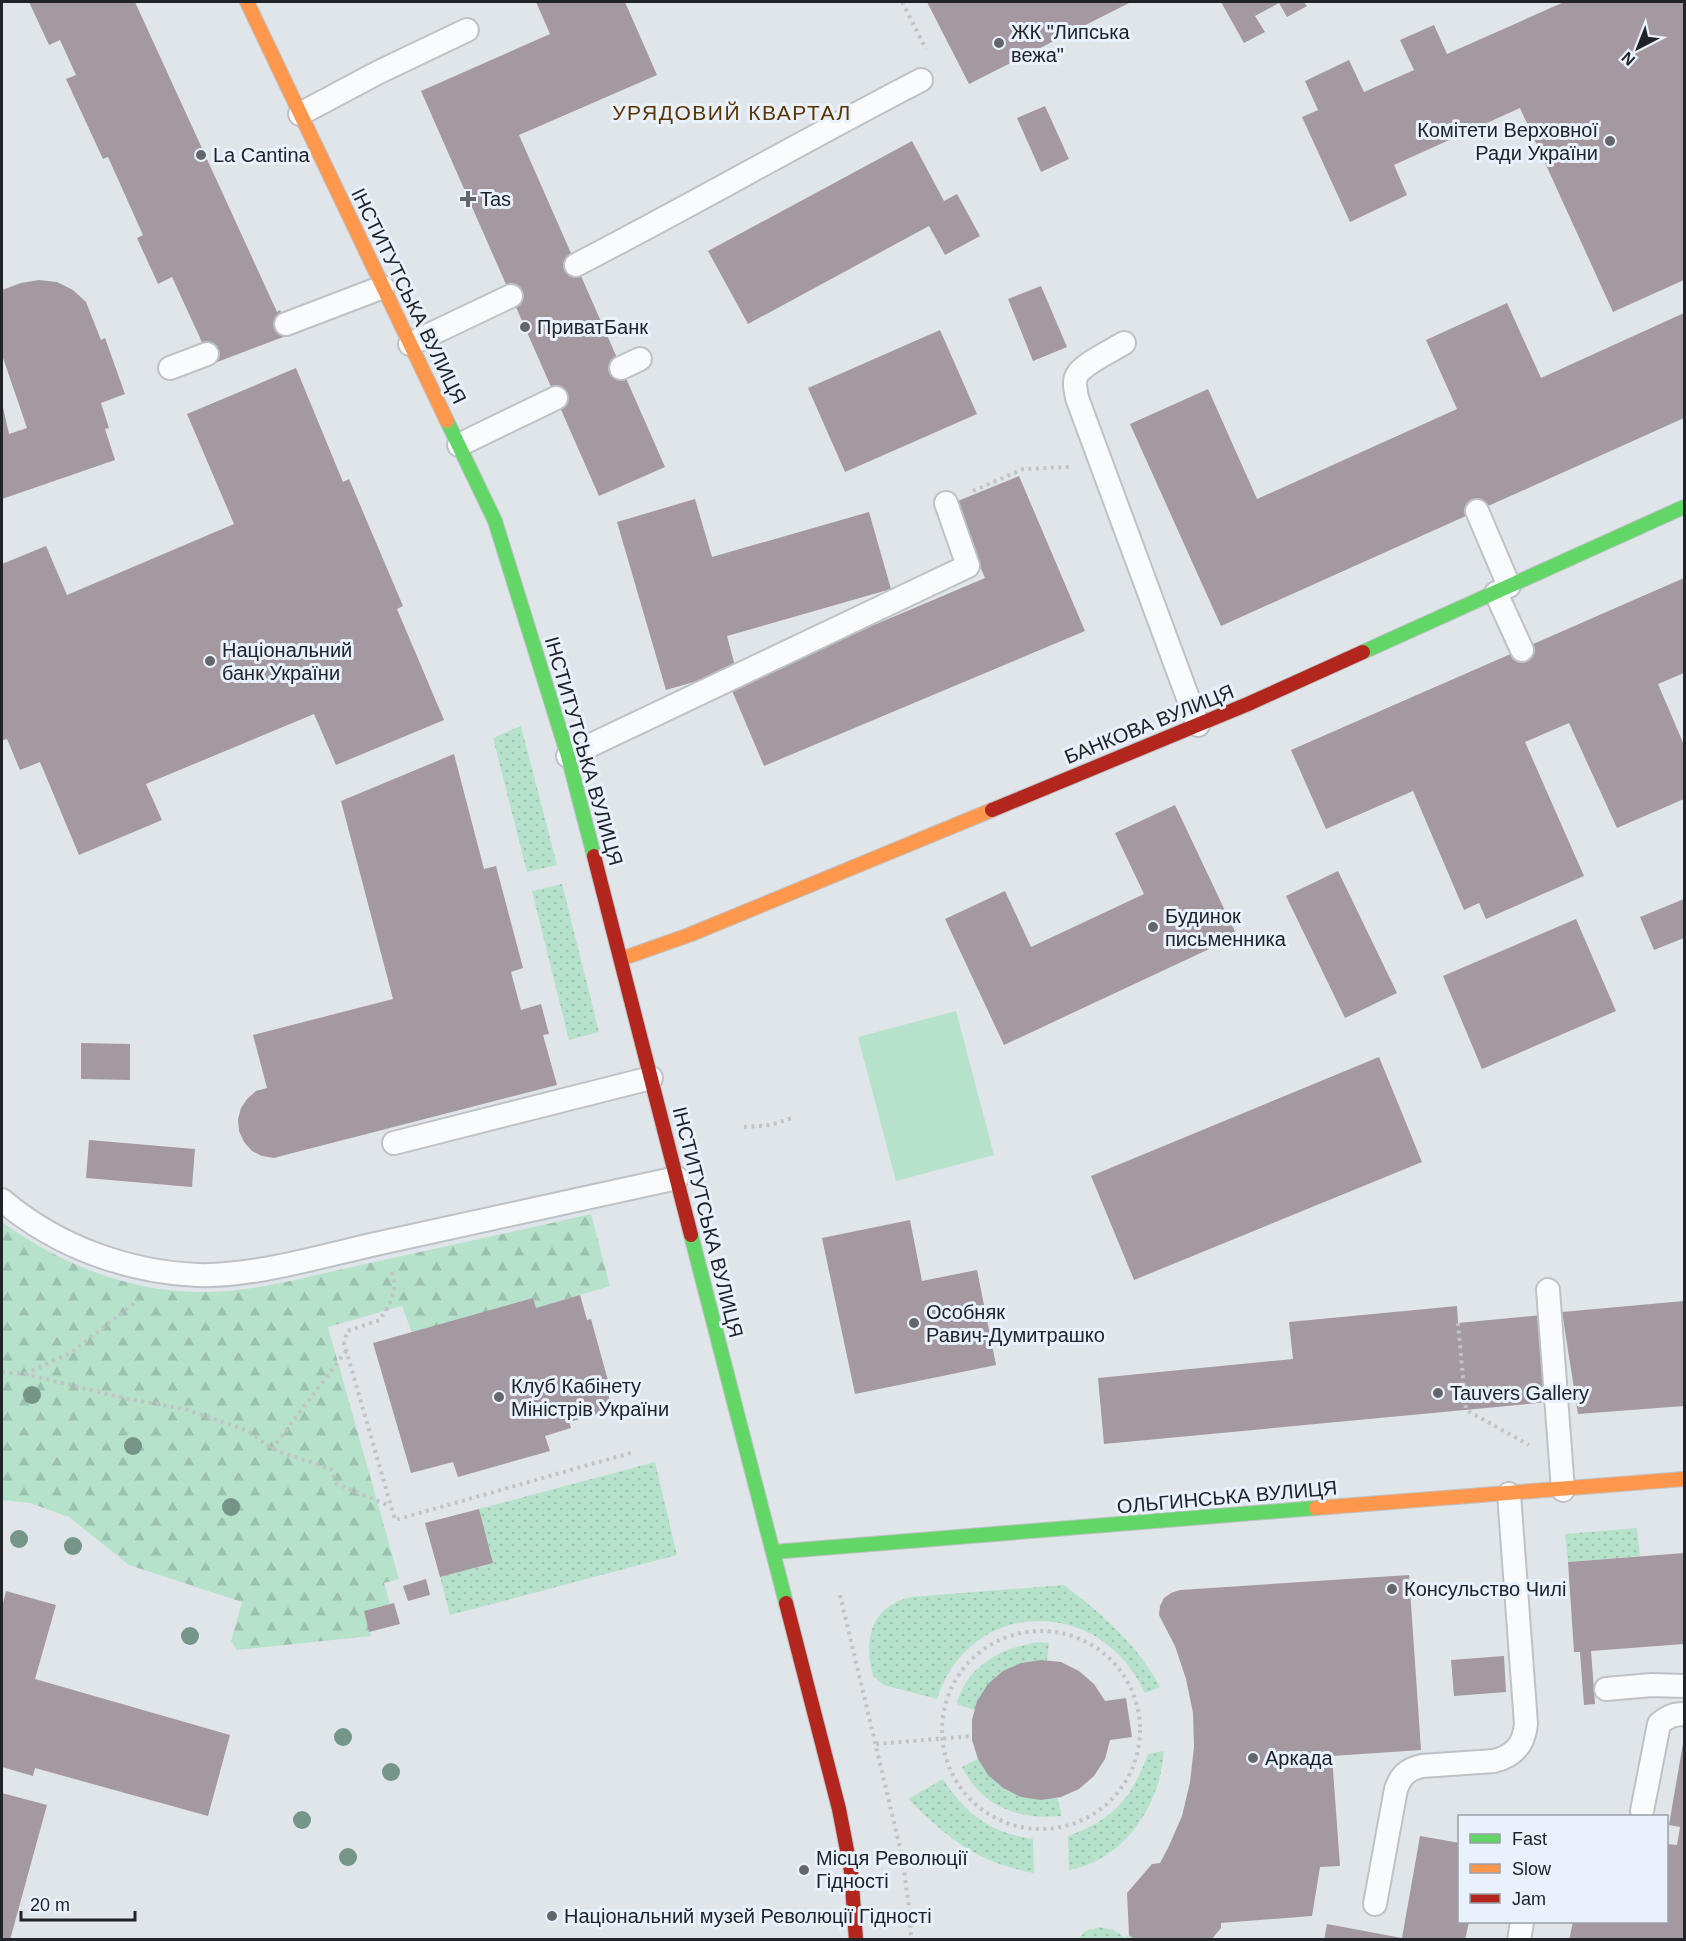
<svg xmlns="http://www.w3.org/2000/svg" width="1686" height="1941" font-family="Arial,sans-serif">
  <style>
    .grass { fill: url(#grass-dots) }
    .forest { fill: url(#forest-firs) }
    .park { fill: #b6e2cc }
    .building { fill: #a499a0 }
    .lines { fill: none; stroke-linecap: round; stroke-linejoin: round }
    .lane-casing { stroke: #bec2c6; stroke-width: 26 }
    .fast-casing { stroke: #bec2c6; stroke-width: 16 }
    .slow-casing { stroke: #bec2c6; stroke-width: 16 }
    .jam-casing { stroke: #bec2c6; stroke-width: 16 }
    .path { stroke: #c2c3c5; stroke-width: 4; stroke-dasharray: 3 4.5; stroke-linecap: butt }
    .lane { stroke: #fafbfc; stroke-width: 22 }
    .fast { stroke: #63d668; stroke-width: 14 }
    .slow { stroke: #ff974d; stroke-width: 14 }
    .jam { stroke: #b3261e; stroke-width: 14 }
    .tree { fill: #749588 }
    .poi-dot { fill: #63676b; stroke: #e9f2fc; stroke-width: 2 }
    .labels { text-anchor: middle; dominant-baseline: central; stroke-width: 6; stroke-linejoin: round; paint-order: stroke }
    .poi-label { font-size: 20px; fill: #202327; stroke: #e9f2fc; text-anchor: start }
    .street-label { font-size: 20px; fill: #202327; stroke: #e9f2fc }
    .neighbourhood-label { font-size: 21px; letter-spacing: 1.5px; fill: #5b3403; stroke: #e9f2fc }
  </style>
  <defs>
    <pattern id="grass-dots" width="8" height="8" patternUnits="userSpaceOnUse" patternTransform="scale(1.5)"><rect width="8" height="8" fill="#b6e2cc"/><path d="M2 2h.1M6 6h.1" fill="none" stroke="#9cc2af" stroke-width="1.8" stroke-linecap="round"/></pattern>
    <pattern id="forest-firs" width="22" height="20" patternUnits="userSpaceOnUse" patternTransform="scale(1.5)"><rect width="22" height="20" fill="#b6e2cc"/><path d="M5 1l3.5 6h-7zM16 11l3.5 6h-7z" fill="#9cc2af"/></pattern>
  </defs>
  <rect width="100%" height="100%" fill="#e0e5ea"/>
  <g class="grass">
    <path d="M521 726 557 865 527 872 493 738Z"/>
    <path d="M562 884 599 1032 569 1040 532 891Z"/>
    <path d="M655 1462 677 1555 450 1615 440 1577 493 1563 479 1509Z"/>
    <path d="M1637 1528 1640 1556 1568 1562 1565 1534Z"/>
    <path d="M1064 1585C1102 1614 1138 1645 1160 1687L1145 1693C1101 1596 971 1596 937 1699L884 1685 873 1676C863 1640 871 1606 911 1597Z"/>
    <path d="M1041 1642 1049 1643 1047 1661C1006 1658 996 1680 975 1710L957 1704C966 1665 1005 1646 1041 1642Z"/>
    <path d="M1164 1751C1160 1805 1125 1860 1069 1870L1068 1836C1113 1820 1132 1798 1148 1754Z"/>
    <path d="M978 1759C1001 1796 1016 1797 1057 1798L1062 1816C1019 1820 983 1808 962 1767Z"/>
    <path d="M943 1779C966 1815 991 1833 1033 1839L1034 1873C976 1862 949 1839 908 1799Z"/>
    <path d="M1100 1927 1114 1930 1125 1938 1129 1935 1135 1939 1078 1940 1085 1931Z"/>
  </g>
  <path class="forest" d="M591 1214 610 1286 536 1308 533 1298 412 1333 402 1306 328 1327 399 1579 384 1583 390 1604 364 1611 371 1636 237 1650 231 1641 242 1602 129 1565 69 1517 30 1503 2 1500V1222C58 1263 129 1292 200 1292 251 1293 306 1277 356 1266 434 1249 513 1232 591 1214Z"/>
  <path class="park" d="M956 1011 994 1155 896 1181 858 1037Z"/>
  <g class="building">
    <path d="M29 2H135L277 312 280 310 291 334 212 364 172 277 158 284 137 238 143 235 108 157 103 159 66 79 76 75 60 40 49 45Z"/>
    <path d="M536 2H625L657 75 519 135 665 467 599 496 421 91 550 34Z"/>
    <path d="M927 2H1131L969 84Z"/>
    <path d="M1221 2H1304L1307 6 1287 17 1279 3 1255 16 1265 32 1244 43Z"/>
    <path d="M1564 2H1684V280L1613 312 1520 108 1394 165 1407 195 1350 222 1302 117 1318 110 1305 81 1349 60 1364 92 1414 70 1400 40 1434 25 1447 54Z"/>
    <path d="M1045 106 1069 159 1041 172 1017 118Z"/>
    <path d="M912 141 944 201 957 194 980 236 945 255 929 226 748 324 708 251Z"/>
    <path d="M39 280 57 282 73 290 86 302 101 340 105 338 125 394 101 403 109 428 105 429 115 460 2 499V403L9 434 27 428 2 355V290L21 283Z"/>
    <path d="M1041 286 1067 347 1033 361 1008 299Z"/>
    <path d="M1507 303 1541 378 1684 313V418L1221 626 1130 424 1208 389 1257 499 1457 409 1426 340Z"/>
    <path d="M940 330 977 414 845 472 808 388Z"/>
    <path d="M296 368 343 482 349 479 403 606 397 609 444 720 336 765 314 714 146 784 162 820 79 855 40 762 20 770 7 739 3 740 2 738V564L46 546 67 595 234 524 187 414Z"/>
    <path d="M1019 476 1085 631 764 766 730 686 985 578 953 503Z"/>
    <path d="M695 499 712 557 869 512 891 589 727 636 736 670 666 690 617 522Z"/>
    <path d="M1684 578V673L1658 684 1684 745V799L1617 828 1569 723 1525 742 1584 876 1486 919 1479 903 1464 910 1413 791 1326 829 1291 750Z"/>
    <path d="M454 754 484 869 496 866 523 968 511 972 521 1010 541 1004 549 1034 543 1035 557 1085 285 1155 274 1158 262 1156 252 1151 244 1142 239 1131 238 1119 241 1108 247 1099 256 1091 267 1088 253 1035 393 999 341 801Z"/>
    <path d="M1175 805 1237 936 1004 1045 945 919 1005 891 1031 947 1144 894 1115 833Z"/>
    <path d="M1338 871 1397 993 1345 1018 1286 896Z"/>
    <path d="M1684 899V938L1654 950 1640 917Z"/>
    <path d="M1576 919 1616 1011 1482 1069 1443 976Z"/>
    <path d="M81 1043 130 1044V1080L81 1079Z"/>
    <path d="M1379 1057 1422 1162 1134 1280 1091 1176Z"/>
    <path d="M89 1140 195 1149 192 1187 86 1178Z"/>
    <path d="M910 1220 922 1281 977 1270 996 1365 855 1394 822 1238Z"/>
    <path d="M580 1295 587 1320 591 1319 609 1384 606 1385 612 1410 569 1422 571 1428 545 1436 550 1451 458 1477 453 1462 411 1473 373 1343 533 1298 536 1308Z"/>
    <path d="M1684 1301V1406L1578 1414 1562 1312Z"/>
    <path d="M1457 1306 1458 1323 1542 1315 1549 1402 1104 1444 1098 1378 1293 1359 1289 1322Z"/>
    <path d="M479 1509 493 1563 440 1577 425 1523Z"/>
    <path d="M1684 1553V1644L1591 1651 1595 1704 1584 1705 1580 1652H1574L1568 1562Z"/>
    <path d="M1409 1575 1421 1750 1332 1756 1340 1866 1320 1867 1312 1916 1221 1923V1928L1211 1940H1135L1129 1935 1127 1893 1152 1864 1160 1863 1168 1848 1182 1816 1190 1782 1194 1747 1193 1713 1186 1679 1175 1646 1159 1615 1160 1606 1164 1598 1171 1593 1180 1590Z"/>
    <path d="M426 1579 430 1595 408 1601 403 1586Z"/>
    <path d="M6 1591 56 1605 35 1679 230 1735 208 1816 35 1768 33 1776 2 1767V1607Z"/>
    <path d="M394 1603 400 1624 369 1632 364 1611Z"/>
    <path d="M1504 1656 1506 1692 1454 1696 1451 1660Z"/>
    <path d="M1041 1660 1061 1662 1079 1671 1094 1684 1105 1701 1126 1698 1132 1737 1110 1740 1105 1759 1094 1776 1079 1789 1061 1797 1041 1800 1021 1797 1003 1788 988 1775 978 1759 972 1740V1720L977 1701 988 1684 1003 1671 1021 1663Z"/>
    <path d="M1683 1743 1684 1940H1569L1573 1922H1666V1844L1677 1845 1680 1827 1669 1825Z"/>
    <path d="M2 1793 47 1805 10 1940H2Z"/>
    <path d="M1420 1836 1460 1843V1922H1469L1465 1940H1324L1327 1924 1402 1938Z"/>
  </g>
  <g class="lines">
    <g class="lane-casing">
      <g id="lane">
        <path d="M300 114 379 72 467 30"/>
        <path d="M576 265C692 205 805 140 921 80"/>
        <path d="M286 324 383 287"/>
        <path d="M1124 343C1113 350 1083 364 1077 375 1073 382 1076 391 1077 398L1198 725"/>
        <path d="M410 344 511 296"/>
        <path d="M170 368 207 354"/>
        <path d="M621 368 640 359"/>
        <path d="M459 445 556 398"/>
        <path d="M1477 511 1509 586"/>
        <path d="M1496 593 1522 650"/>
        <path d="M568 756 968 566 946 503"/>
        <path d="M394 1143 651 1078"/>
        <path d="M2 1200C56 1246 127 1272 197 1275 250 1277 319 1257 371 1245 473 1223 575 1200 677 1178"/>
        <path d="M1548 1290 1563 1490"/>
        <path d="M1606 1689 1652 1685 1684 1686"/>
        <path d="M1642 1811 1659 1724C1667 1717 1673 1714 1684 1714"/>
        <path d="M1375 1904 1396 1789C1401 1775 1408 1769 1422 1766L1494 1761C1514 1756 1524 1745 1526 1724L1509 1494"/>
        <path d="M1519 1940 1522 1922"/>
      </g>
    </g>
    <g class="fast-casing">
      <g id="fast">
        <path d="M447 421 495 521 568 756 594 856"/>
        <path d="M1363 652 1684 507"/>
        <path d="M691 1235 786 1603"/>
        <path d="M773 1552 1316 1508"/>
      </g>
    </g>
    <g class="slow-casing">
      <g id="slow">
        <path d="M247 2 447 421"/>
        <path d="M621 959 689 935 992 810"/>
        <path d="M1316 1508 1684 1479"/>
      </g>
    </g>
    <g class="jam-casing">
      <g id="jam">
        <path d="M992 810 1248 704 1363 652"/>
        <path d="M594 856 691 1235"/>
        <path d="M786 1603 839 1809 851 1871 856 1940"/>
      </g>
    </g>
    <g class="path">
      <path d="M902 2 926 49"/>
      <path d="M973 491 1023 469 1071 467"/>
      <path d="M744 1127 771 1125 795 1117"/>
      <path d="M392 1272C398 1294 391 1301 380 1320L347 1331 344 1343 395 1520 634 1452"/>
      <path d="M1458 1323 1466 1410 1529 1445"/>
      <path d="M2 1372 25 1374 128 1399 185 1409 248 1431 272 1449 331 1469 337 1484 390 1506"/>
      <path d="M25 1374 72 1352 138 1300"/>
      <path d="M272 1449 346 1351"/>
      <path d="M840 1595 902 1856 910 1914 911 1940"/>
      <circle cx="1041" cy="1730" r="99"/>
      <path d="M876 1744 972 1736"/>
    </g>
    <use href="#lane" class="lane"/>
    <use href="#fast" class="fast"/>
    <use href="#slow" class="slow"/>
    <use href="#jam" class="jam"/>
  </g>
  <g class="tree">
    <circle cx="32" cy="1395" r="9"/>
    <circle cx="133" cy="1446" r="9"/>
    <circle cx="231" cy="1507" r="9"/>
    <circle cx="19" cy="1539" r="9"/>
    <circle cx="73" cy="1546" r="9"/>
    <circle cx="190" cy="1636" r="9"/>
    <circle cx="343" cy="1737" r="9"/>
    <circle cx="391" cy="1772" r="9"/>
    <circle cx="302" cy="1820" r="9"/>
    <circle cx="348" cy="1857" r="9"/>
  </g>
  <g class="poi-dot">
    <circle cx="999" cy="43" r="6"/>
    <circle cx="1610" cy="141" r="6"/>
    <circle cx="201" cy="155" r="6"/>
    <path d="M465 190h6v6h6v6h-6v6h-6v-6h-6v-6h6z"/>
    <circle cx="525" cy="327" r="6"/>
    <circle cx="210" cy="661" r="6"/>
    <circle cx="1153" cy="927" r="6"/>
    <circle cx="914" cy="1323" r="6"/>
    <circle cx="1438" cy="1393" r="6"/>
    <circle cx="499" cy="1397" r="6"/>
    <circle cx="1392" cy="1589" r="6"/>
    <circle cx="1253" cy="1758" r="6"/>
    <circle cx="804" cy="1870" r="6"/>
    <circle cx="552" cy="1916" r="6"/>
  </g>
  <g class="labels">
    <g class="poi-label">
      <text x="1011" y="32">ЖК "Липська<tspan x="1011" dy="23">вежа"</tspan></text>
      <text x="1598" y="130" text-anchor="end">Комітети Верховної<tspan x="1598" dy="23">Ради України</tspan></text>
      <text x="213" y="155">La Cantina</text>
      <text x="480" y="199">Tas</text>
      <text x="537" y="327">ПриватБанк</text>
      <text x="222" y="650">Національний<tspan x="222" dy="23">банк України</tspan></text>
      <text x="1165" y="916">Будинок<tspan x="1165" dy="23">письменника</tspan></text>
      <text x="926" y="1312">Особняк<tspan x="926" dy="23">Равич-Думитрашко</tspan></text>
      <text x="511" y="1386">Клуб Кабінету<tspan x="511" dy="23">Міністрів України</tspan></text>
      <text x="1450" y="1393">Tauvers Gallery</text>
      <text x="1404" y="1589">Консульство Чилі</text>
      <text x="1265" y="1758">Аркада</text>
      <text x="816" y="1858">Місця Революції<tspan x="816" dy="23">Гідності</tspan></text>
      <text x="564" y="1916">Національний музей Революції Гідності</text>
    </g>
    <g class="street-label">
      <text transform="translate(409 296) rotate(64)">ІНСТИТУТСЬКА ВУЛИЦЯ</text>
      <text transform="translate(1149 724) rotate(-22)">БАНКОВА ВУЛИЦЯ</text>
      <text transform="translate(584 751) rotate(74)">ІНСТИТУТСЬКА ВУЛИЦЯ</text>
      <text transform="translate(708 1222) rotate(76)">ІНСТИТУТСЬКА ВУЛИЦЯ</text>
      <text transform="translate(1227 1497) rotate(-5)">ОЛЬГИНСЬКА ВУЛИЦЯ</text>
    </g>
    <g class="neighbourhood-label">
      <text x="732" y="112">УРЯДОВИЙ КВАРТАЛ</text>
    </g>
  </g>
  <rect width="1686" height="1941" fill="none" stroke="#202327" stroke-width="6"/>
  <rect x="1458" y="1815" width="210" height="108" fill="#e9f2fc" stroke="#999fa7" stroke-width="1.5"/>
  <rect x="1470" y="1834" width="30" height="9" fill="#63d668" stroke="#999fa7" stroke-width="1.5"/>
  <text x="1512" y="1845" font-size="18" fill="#202327">Fast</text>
  <rect x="1470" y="1864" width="30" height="9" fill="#ff974d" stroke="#999fa7" stroke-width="1.5"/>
  <text x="1512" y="1875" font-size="18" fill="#202327">Slow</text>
  <rect x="1470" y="1894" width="30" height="9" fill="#b3261e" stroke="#999fa7" stroke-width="1.5"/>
  <text x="1512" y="1905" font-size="18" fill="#202327">Jam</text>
  <g transform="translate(1638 48) rotate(222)" stroke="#e9f2fc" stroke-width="4.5" paint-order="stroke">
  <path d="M0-4.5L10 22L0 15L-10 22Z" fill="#202327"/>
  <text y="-9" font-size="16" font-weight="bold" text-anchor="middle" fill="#202327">N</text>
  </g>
  <path d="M21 1911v9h114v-9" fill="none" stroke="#202327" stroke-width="3"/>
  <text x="30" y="1911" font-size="18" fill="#202327" stroke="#e9f2fc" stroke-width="4.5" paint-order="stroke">20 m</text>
</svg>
